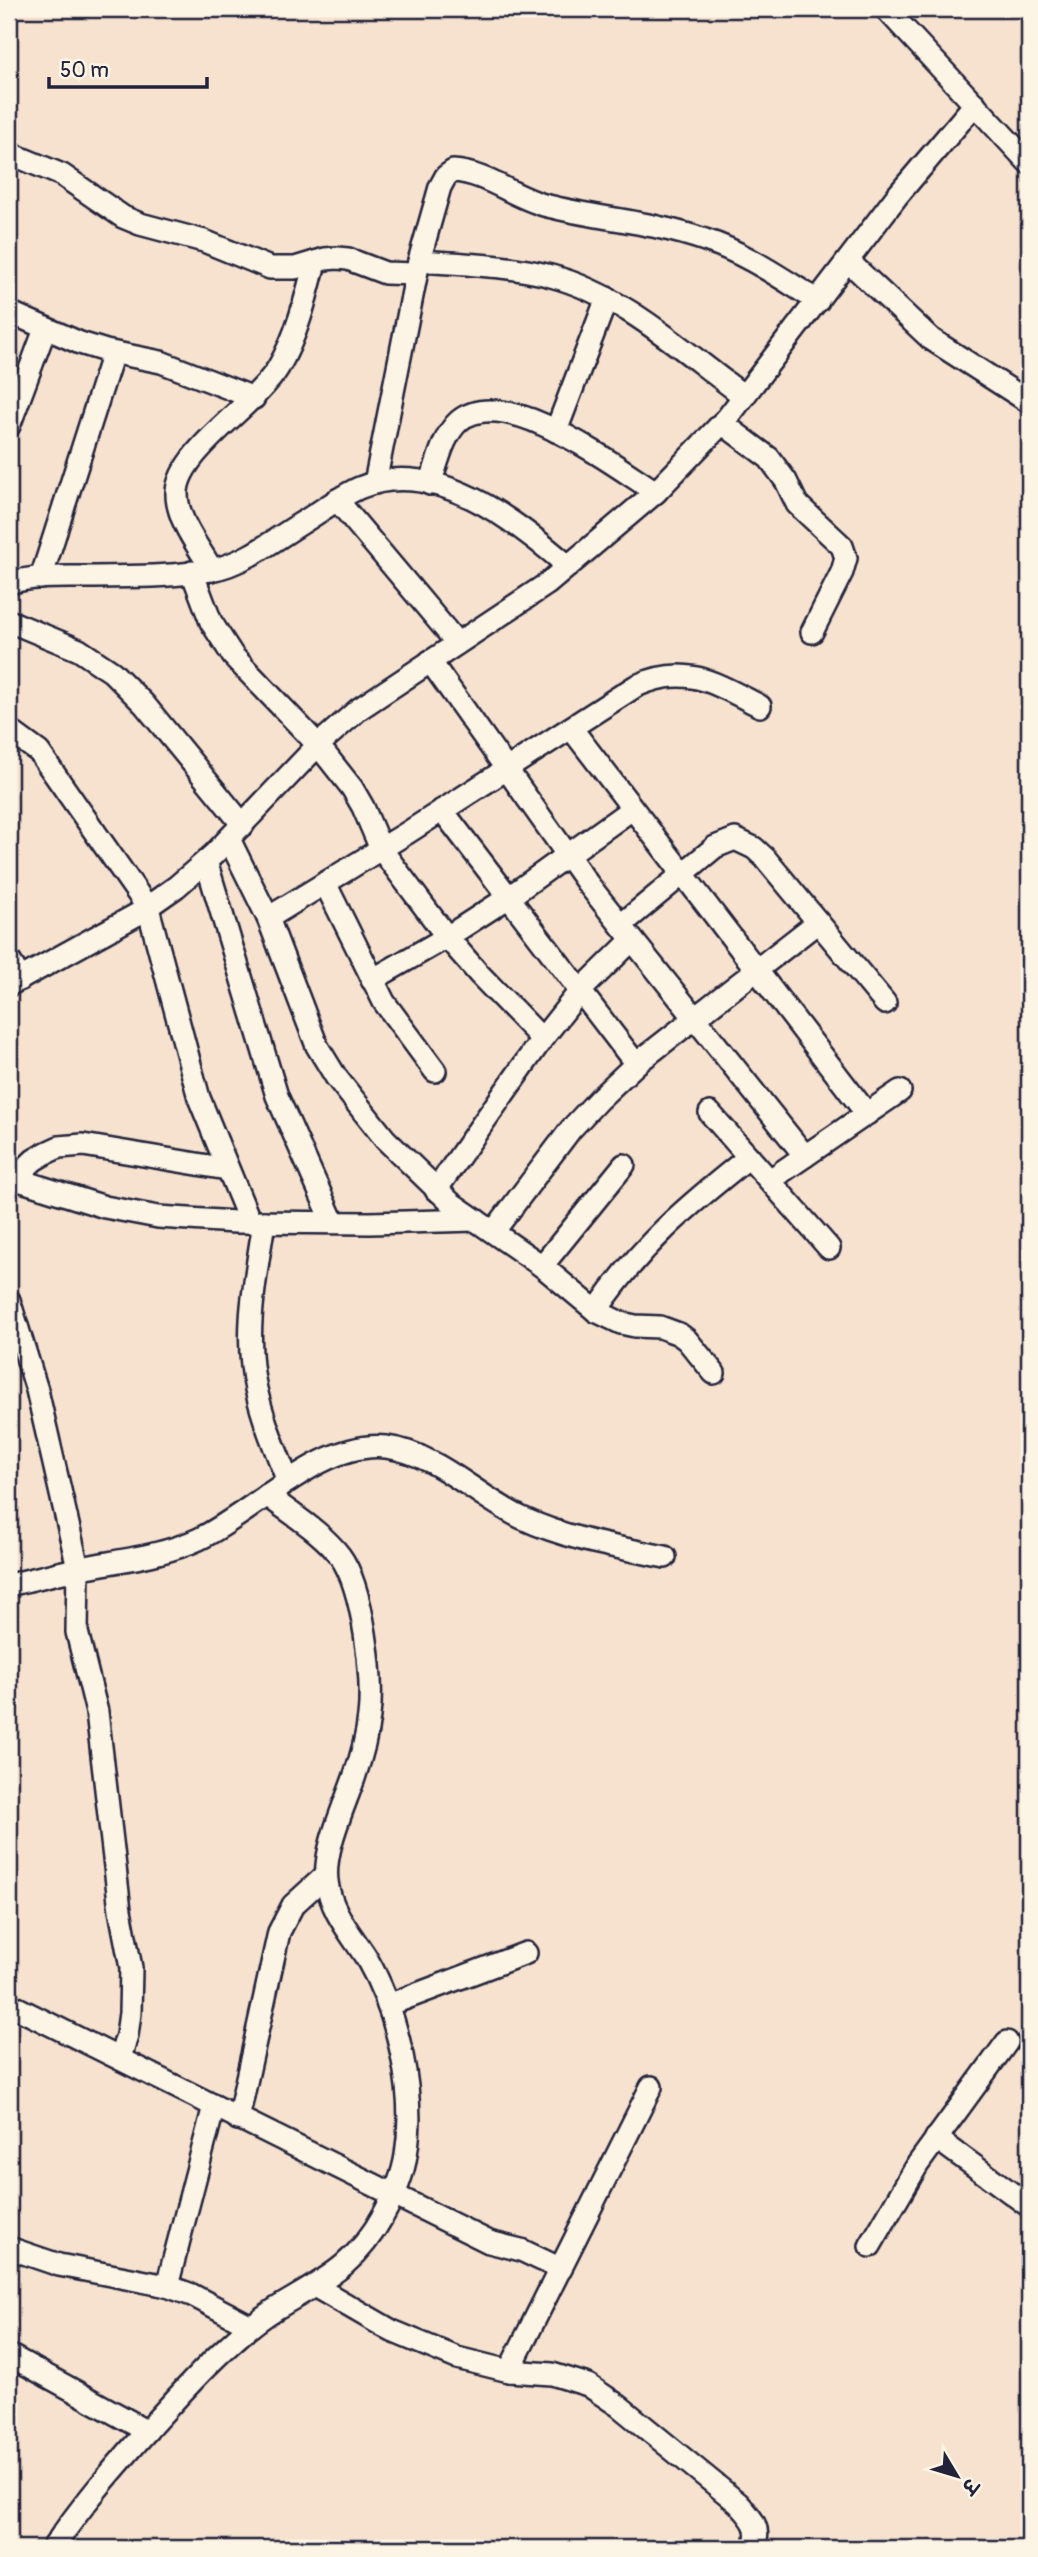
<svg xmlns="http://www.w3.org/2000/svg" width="1038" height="2557" font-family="Pangolin,'Playpen Sans Deva',sans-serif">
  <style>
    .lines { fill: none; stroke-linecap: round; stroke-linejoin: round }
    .minor-casing { stroke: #22223b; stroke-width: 26 }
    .minor { stroke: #fcf5e5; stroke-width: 21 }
  </style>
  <rect width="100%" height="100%" fill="#f6e2cf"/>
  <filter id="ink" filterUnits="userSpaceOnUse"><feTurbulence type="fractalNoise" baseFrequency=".0143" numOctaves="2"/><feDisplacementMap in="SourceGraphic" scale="14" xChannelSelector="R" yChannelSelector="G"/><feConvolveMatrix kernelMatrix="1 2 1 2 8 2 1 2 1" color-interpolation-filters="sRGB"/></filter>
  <g filter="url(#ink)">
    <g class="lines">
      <g class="minor-casing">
        <g id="minor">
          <path d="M886 9 1029 163"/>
          <path d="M9 153 62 175 123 217 140 224 204 241 270 268H295L325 259 337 258 348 259 385 273 416 274"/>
          <path d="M419 261C462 264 508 265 551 276 624 295 685 353 744 396"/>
          <path d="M848 261 931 339 1029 402"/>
          <path d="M9 312 80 343 106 351 161 362 254 398"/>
          <path d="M722 423 769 458 786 481 797 504 842 546 846 558 842 572 812 632"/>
          <path d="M9 426 45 329"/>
          <path d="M556 431 607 298"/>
          <path d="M375 483 419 261 440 187 446 176 453 171C488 173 514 198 548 206 600 219 654 222 705 240 746 253 782 279 818 301"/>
          <path d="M430 484C437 465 443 435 459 421 505 382 616 467 656 492"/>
          <path d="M337 500 457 643"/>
          <path d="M212 570C199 547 176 519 177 492 179 451 255 405 278 368 297 336 306 298 315 262"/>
          <path d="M192 572 211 622 233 656 318 745 352 788 363 807 381 849 447 937 479 974 542 1039"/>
          <path d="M41 578 113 353"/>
          <path d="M9 583C33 576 58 577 83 577 125 576 169 578 211 570 243 564 273 541 300 524 320 512 339 497 359 488 434 456 516 521 568 566"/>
          <path d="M9 621 79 650 112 672 144 704 243 825"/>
          <path d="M430 661 588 884 805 1156"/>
          <path d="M571 728 867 1114"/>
          <path d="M9 730 39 752 148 908 199 1098 250 1222"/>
          <path d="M442 810 636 1064"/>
          <path d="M229 839 268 918 317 1046 336 1077 385 1139 451 1203 542 1266 596 1311 621 1323 635 1326 660 1327 679 1334 687 1340 714 1373"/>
          <path d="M206 861 277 1096 333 1222"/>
          <path d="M325 883 384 1002 435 1071"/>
          <path d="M268 918 407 833 636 686C686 663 715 683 760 706"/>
          <path d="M621 925 715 847 735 839 754 848 765 858 885 1003"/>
          <path d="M9 960 21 979"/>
          <path d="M372 980 447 937 509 897 632 809"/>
          <path d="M9 985 136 915 176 887 214 854 318 745 359 709 547 584 656 492 728 417 897 196 975 104"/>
          <path d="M710 1113 829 1248"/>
          <path d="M9 1177 105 1207 158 1217 235 1222 370 1223 476 1220"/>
          <path d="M14 1179 34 1160 46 1153 59 1147 83 1145 227 1169"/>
          <path d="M770 1180 900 1091"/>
          <path d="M436 1190 542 1039 580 991 632 940"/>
          <path d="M264 1222C256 1276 243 1334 256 1389 263 1420 276 1451 288 1481"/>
          <path d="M494 1231 571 1129 599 1099 636 1064 818 922"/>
          <path d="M542 1266 624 1165"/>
          <path d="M9 1300 37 1390 78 1568 77 1632 97 1712 120 1910 131 1968 130 2013 127 2035 120 2058"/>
          <path d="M596 1311C642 1244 687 1206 749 1157"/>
          <path d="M9 1585C33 1579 57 1573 81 1568 121 1560 162 1556 199 1539 255 1512 321 1440 386 1447 437 1453 477 1497 522 1518 567 1539 616 1547 665 1557"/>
          <path d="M9 2004 489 2242 521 2250 561 2269"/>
          <path d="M388 2005 526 1953"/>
          <path d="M238 2119 279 1932 293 1905 326 1875"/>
          <path d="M936 2138 1029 2206"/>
          <path d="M870 2246 918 2164 1007 2042"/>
          <path d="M9 2248 59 2265 167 2286 192 2295 251 2326"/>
          <path d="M167 2286 214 2106"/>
          <path d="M316 2287 392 2331 457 2358 509 2371 552 2374 588 2385 619 2406 738 2503C751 2517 763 2529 753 2548"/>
          <path d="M9 2355 147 2431"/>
          <path d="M509 2371 651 2087"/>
          <path d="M53 2548C82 2504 117 2465 152 2425 176 2399 200 2371 227 2347 242 2333 259 2319 277 2308 325 2279 355 2267 384 2214 394 2196 403 2176 406 2155 416 2094 398 2013 367 1959 352 1935 330 1911 327 1881 323 1851 344 1807 354 1778 361 1758 367 1737 369 1716 374 1678 363 1587 340 1556 322 1532 291 1514 267 1495"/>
        </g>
      </g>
      <use href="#minor" class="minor"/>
    </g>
  </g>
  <rect width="1038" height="2557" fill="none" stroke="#fcf5e5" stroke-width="35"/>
  <rect x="18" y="18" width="1003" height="2522" fill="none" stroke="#22223b" stroke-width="2.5" filter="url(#ink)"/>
  <g transform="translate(957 2476) rotate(128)" stroke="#fcf5e5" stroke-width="5" paint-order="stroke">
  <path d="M0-5L12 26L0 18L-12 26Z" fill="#22223b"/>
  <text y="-10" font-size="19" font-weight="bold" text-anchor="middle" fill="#22223b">उ</text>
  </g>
  <path d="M49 77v10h158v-10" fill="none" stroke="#22223b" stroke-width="3.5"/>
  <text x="60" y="77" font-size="21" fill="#22223b" stroke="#fcf5e5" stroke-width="5" paint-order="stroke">50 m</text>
</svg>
